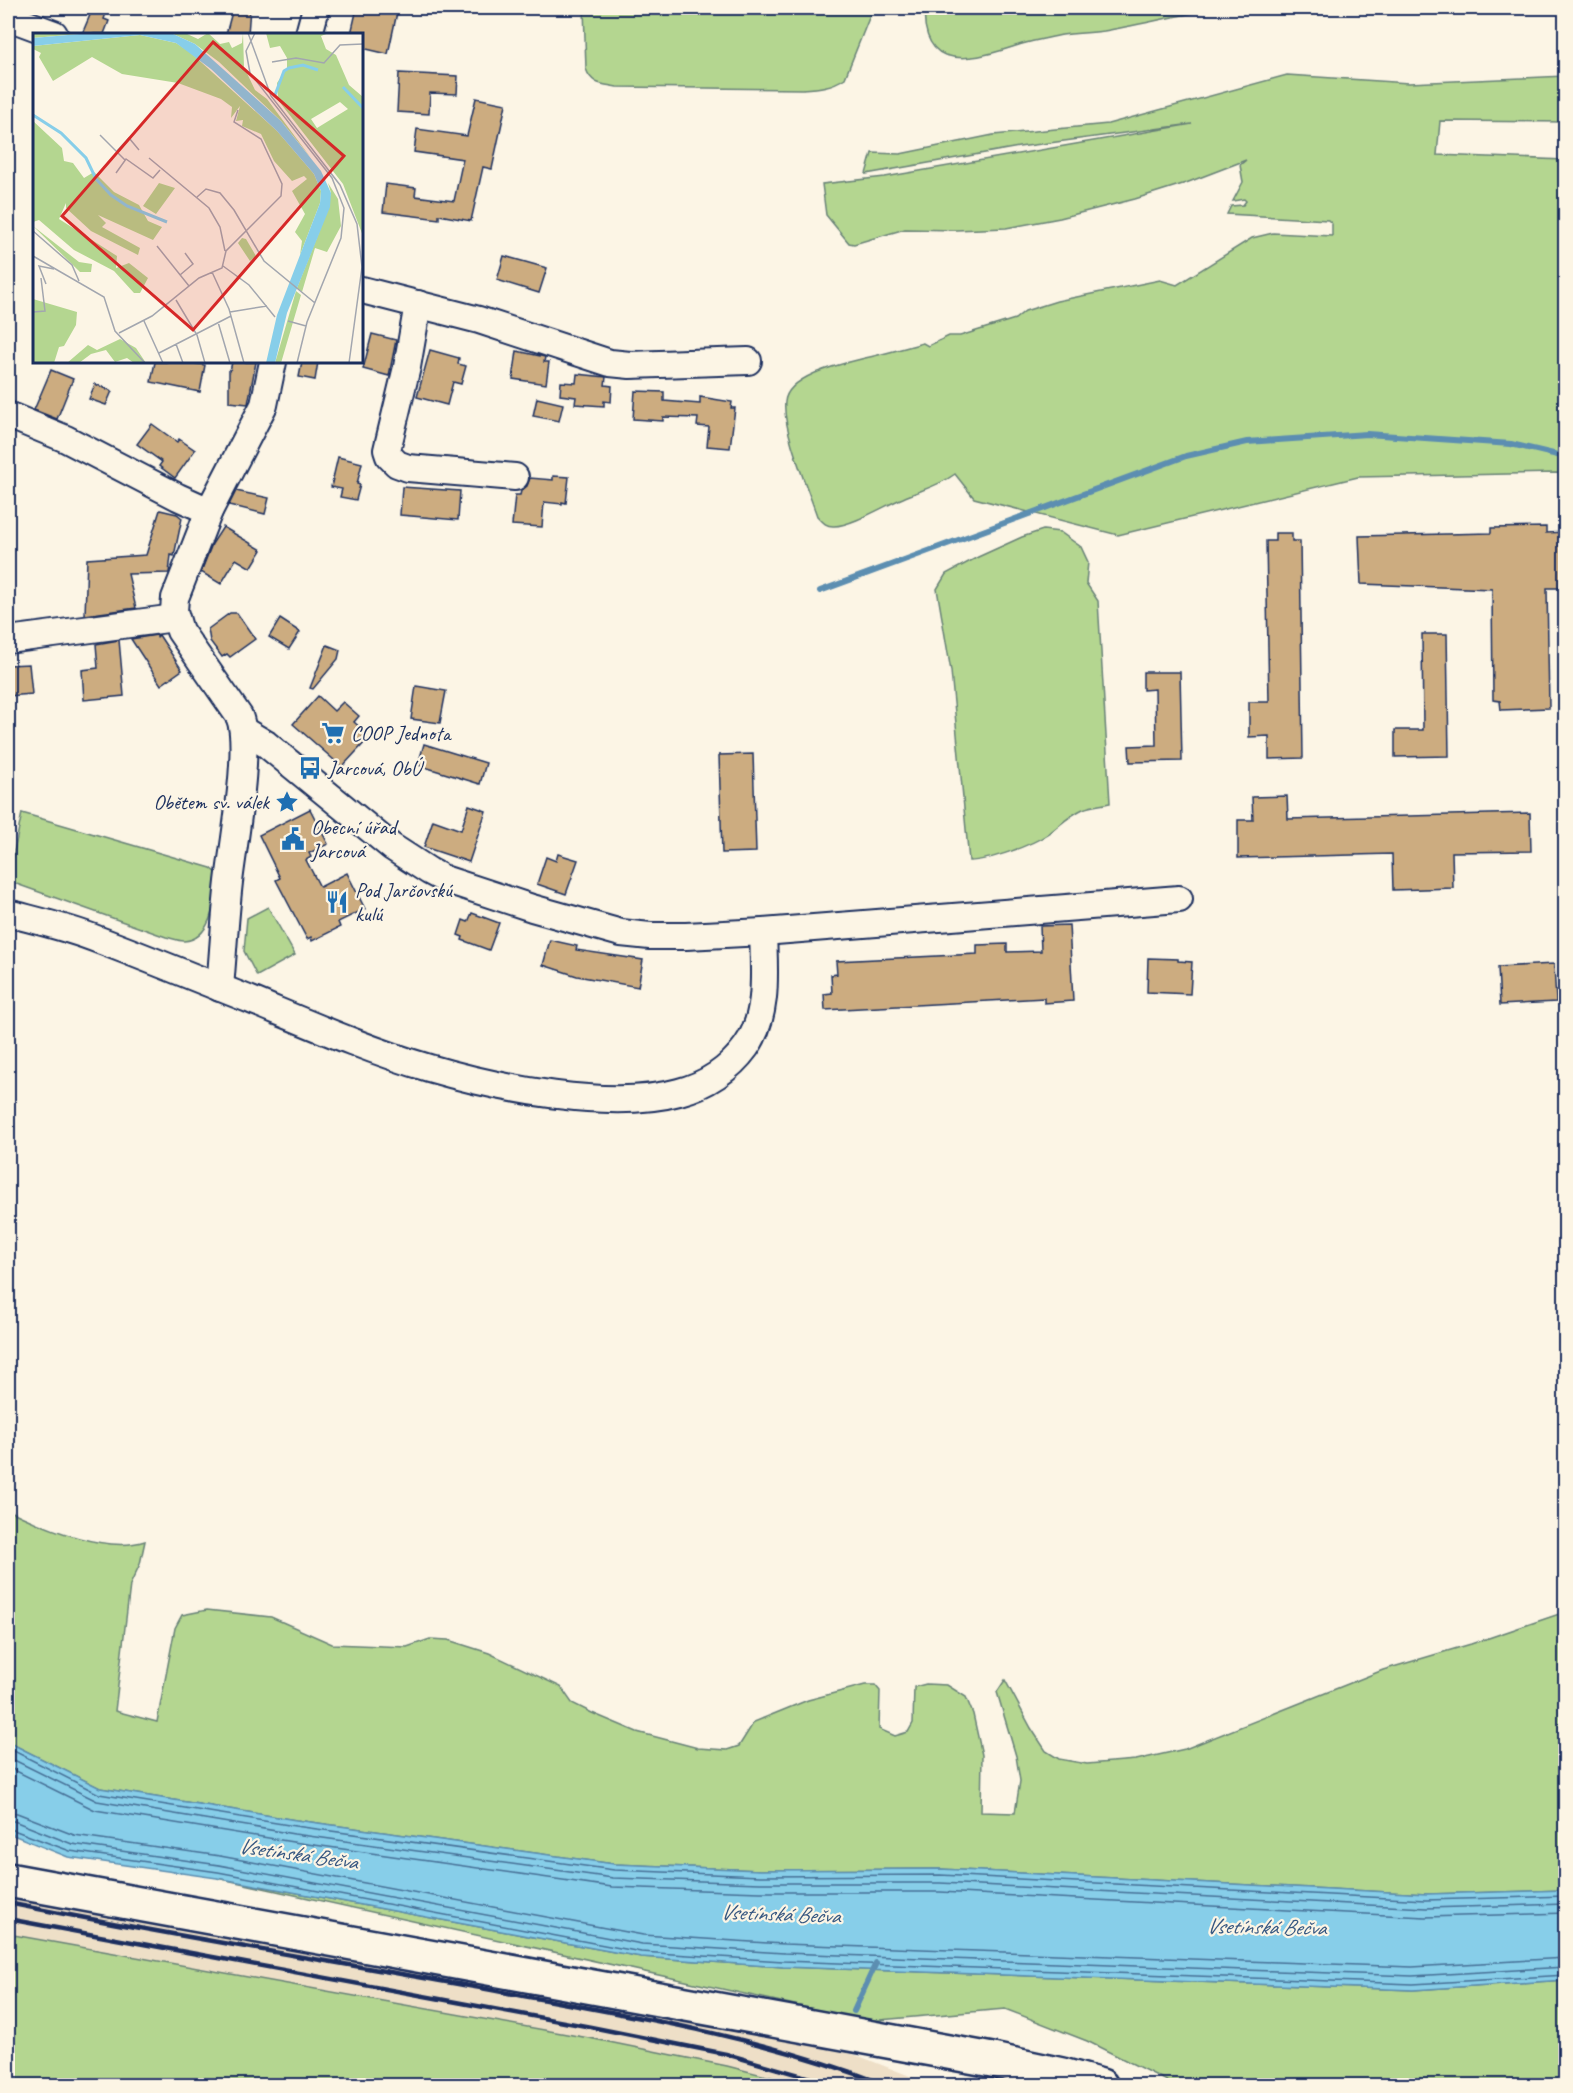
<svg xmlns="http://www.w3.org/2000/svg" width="1573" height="2093" font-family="Caveat,sans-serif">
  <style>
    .built { fill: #eedfc7 }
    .green { fill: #b4d690; stroke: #688277; stroke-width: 1.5 }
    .water { fill: #87cee9; stroke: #5c8eb1; stroke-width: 1.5 }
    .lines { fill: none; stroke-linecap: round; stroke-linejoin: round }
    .shore { stroke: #466f96; stroke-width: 1.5 }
    .stream { stroke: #5c8eb1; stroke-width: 6 }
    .building { fill: #ccac80; stroke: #1b2f5e; stroke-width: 1.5 }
    .minor-casing { stroke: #1b2f5e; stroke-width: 30 }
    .major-casing { stroke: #1b2f5e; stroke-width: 38 }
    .minor { stroke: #fcf5e5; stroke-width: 26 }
    .major { stroke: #fcf5e5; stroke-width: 33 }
    .rail { stroke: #1b2f5e; stroke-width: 4.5 }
    .labels { text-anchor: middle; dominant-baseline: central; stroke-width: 4.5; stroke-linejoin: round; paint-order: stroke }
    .poi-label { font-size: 21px; fill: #1b2f5e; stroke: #fcf5e5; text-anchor: start }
    .water-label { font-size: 22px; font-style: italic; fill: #365781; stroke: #fcf5e5 }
    .inset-river { fill: none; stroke: #87cee9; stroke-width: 3 }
    .inset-road { fill: none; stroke: #a2a6af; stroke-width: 1.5 }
    .view { fill: #d62828; fill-opacity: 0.15; stroke: #d62828; stroke-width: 3 }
    .inset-edge { fill: none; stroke: #1b2f5e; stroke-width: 3 }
  </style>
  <rect width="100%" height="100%" fill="#fcf5e5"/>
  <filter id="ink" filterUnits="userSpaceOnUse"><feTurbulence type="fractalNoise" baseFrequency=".0167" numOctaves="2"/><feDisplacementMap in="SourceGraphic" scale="12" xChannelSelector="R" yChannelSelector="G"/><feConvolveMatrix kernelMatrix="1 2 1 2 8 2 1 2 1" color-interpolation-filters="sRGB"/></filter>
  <g filter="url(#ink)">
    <path class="built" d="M8 1886 799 2037 864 2058 933 2085H798L727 2066 589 2038 8 1934Z"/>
    <g class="green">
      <path d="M584 8H873L845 78C832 87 818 88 803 89L617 87C602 84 592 85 586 69Z"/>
      <path d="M925 8H1221C1182 14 1143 24 1104 31 1090 33 1076 33 1062 35 1049 38 1035 40 1022 44 999 51 969 63 945 55 927 48 923 25 925 8Z"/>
      <path d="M1287 75 1409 83 1565 76V122L1440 121 1437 155 1565 160V476L1557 473 1358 477 1118 535 974 498 955 474C939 486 921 490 903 498 886 505 850 527 833 526 825 526 822 521 817 516 808 489 782 429 785 402 787 375 845 363 865 358 885 354 904 348 923 343L928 346 949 336H960L1015 319 1025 311 1057 301 1160 280 1177 285 1252 238 1273 233 1332 236V224L1328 220 1227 214 1231 206 1243 205 1246 201 1244 199 1233 201 1243 182 1240 165 1246 160 1186 183 1135 199 1060 218 1006 228 956 230 905 229 854 244 849 243 826 215 822 184 885 177 1192 124 1019 147 866 174 872 153 900 154 993 135 1108 124Z"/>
      <path d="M1043 530 1060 532 1081 547 1088 562 1086 583 1098 601 1110 803C1102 805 1091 805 1083 809 1070 815 1060 825 1048 834 1032 845 989 861 969 861L951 671 937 589 946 574 978 557 1022 537Z"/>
      <path d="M22 813 211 868 218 874C215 896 214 939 184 941 178 941 171 938 166 937L8 881Z"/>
      <path d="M268 907 295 955 257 976 244 951 247 918Z"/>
      <path d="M8 1510C45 1528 105 1554 145 1541L140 1564 130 1585 115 1711 157 1722 175 1628 182 1615 207 1610 271 1617 332 1644 407 1647 430 1639 448 1640 489 1653 561 1687 572 1703 592 1713 637 1732 698 1748 727 1750 739 1746 754 1722 808 1700 865 1685H875L880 1691 879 1729 895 1736 908 1732 913 1723 914 1687 926 1684 947 1685 966 1697 973 1714 982 1755 981 1812 1015 1813 1020 1781 1016 1756 997 1692 1005 1680 1031 1728 1046 1751 1059 1759 1087 1764 1136 1760 1185 1749 1383 1670 1471 1644 1565 1612V1890L1427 1894 940 1869 760 1870 614 1864 296 1820 100 1788 8 1742Z"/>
      <path d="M217 1878 641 1957 783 1967 1413 1990 1565 1980V2085H1175L1087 2041 1005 2009 868 2021Z"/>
      <path d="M8 1934 589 2038 727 2066 786 2081 790 2085H8Z"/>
    </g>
    <path class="water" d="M8 1742 100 1788 296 1820 614 1864 760 1870 940 1869 1427 1894 1565 1890V1980L1413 1990 783 1967 641 1957 217 1878 68 1857 8 1833Z"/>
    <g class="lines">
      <g class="shore">
        <path d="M8 1748 99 1794 295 1826 614 1870 760 1876 940 1875 1426 1900 1566 1896"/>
        <path d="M8 1757 97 1801 294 1834 613 1878 760 1883H940L1426 1908 1566 1904"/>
        <path d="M8 1767 95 1810 293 1842 612 1887 760 1892H940L1425 1917 1566 1913"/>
        <path d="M8 1812 17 1813 74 1835 220 1856 643 1935 784 1944 1412 1967 1566 1958"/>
        <path d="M8 1821H14L72 1844 219 1865 642 1944 784 1953 1412 1976 1566 1967"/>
        <path d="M8 1828 70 1851 218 1872 641 1952 783 1961 1413 1984 1566 1975"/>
      </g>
      <g class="stream">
        <path d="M820 591 1186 456 1247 442 1367 434 1511 444 1566 457"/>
        <path d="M854 2011 876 1963"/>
      </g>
    </g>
    <g class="building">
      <path d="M93 8H108L104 19 109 21 104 34H82Z"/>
      <path d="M233 8H250L248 34H226Z"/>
      <path d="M357 8H398L388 54 362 48V34H351Z"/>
      <path d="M399 73 458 76 457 94 430 93 429 114 397 112Z"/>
      <path d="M476 98 506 104 492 169 483 167 471 221 439 215V219L383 212 386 184 416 188 415 196 454 201 463 159 414 152 417 129 467 136Z"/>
      <path d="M504 256 547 268 539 293 497 280Z"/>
      <path d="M372 334 396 340 389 376 363 369Z"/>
      <path d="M430 350 459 358 458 364 466 366 461 384 453 382 447 405 417 397Z"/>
      <path d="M517 351 545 357 544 362H549L546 384 513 379Z"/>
      <path d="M155 362H187L205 365 200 392 151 382Z"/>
      <path d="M232 362H256L248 404 229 402V370L230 371Z"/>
      <path d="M302 362H318L315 380 299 377Z"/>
      <path d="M51 370 73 379 57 419 34 410Z"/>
      <path d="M577 374 606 377 605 385 612 386 611 402 604 401V406L575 404 576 397 560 395 561 382 576 383Z"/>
      <path d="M95 384 112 391 106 405 89 399Z"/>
      <path d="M635 391 664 392V401L700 404V397L732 402 731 408H735L730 448 707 446 709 427 697 426 698 418 663 417V421L633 419Z"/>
      <path d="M537 398 563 404 559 421 533 416Z"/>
      <path d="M152 424 177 442 179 439 195 450 175 478 159 466 162 462 137 444Z"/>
      <path d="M338 457 362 463 357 484 360 485 356 500 340 497 342 489 331 487Z"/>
      <path d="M553 476 569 477 566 503 562 502V504L544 502 542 527 512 525 515 495H520L521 491 527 486 530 478 553 480Z"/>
      <path d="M402 487 460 491 458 520 400 515Z"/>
      <path d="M236 491 269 498 265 514 229 505Z"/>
      <path d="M160 510 177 514 182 518 174 556 171 555 169 573 128 574 136 608 85 615 87 559 146 555Z"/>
      <path d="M223 527 262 550 251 568 236 559 221 584 201 572 212 544Z"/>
      <path d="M1546 527V533L1566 532V588H1547L1549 708 1501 710 1500 701 1493 700 1492 589 1361 584 1359 536 1491 533V528Z"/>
      <path d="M1275 533H1292V541H1300L1303 758 1269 759V736L1249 737V702H1269L1266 541H1275Z"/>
      <path d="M230 613H237L255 639 230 657 227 654 222 657 210 641 208 629Z"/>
      <path d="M280 619 300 632 289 649 269 637Z"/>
      <path d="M1422 634H1447L1449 756 1395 757V730H1423Z"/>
      <path d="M157 635V637L159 635 182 670 161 685 131 639Z"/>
      <path d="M119 640 124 696 84 700 82 670 98 668 96 644Z"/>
      <path d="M327 645 340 650 338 659 313 689 310 688Z"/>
      <path d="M29 664 32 694 8 696V665Z"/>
      <path d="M1143 672H1180L1182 761 1130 762 1129 746 1156 745 1155 689 1143 690Z"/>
      <path d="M416 686 446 691 440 723 411 719Z"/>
      <path d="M318 696 334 711 343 702 359 716 354 722 363 730 361 731 365 734 363 737 367 740 342 767 293 724Z"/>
      <path d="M424 744 486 763 480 784 418 765Z"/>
      <path d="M753 754 756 852 722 853 719 755Z"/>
      <path d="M1287 796 1288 819 1530 813 1531 851 1452 852 1453 888 1393 890 1392 854 1238 858V820H1253L1252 797Z"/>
      <path d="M469 805 486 811 469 862 424 847 433 820 461 830Z"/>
      <path d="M310 809 328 844 309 853 311 857 306 860 320 887 347 873 365 909 338 922 340 927 312 941 311 937 307 939 276 880 280 878 259 835Z"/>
      <path d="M558 854 578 860 566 894 537 884 546 857 556 861Z"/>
      <path d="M472 913 499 923 489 950 462 940 463 937 458 935 463 920 468 922Z"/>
      <path d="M1069 925 1073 1001 1044 1003V998L825 1010 824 994 832 993 831 975 837 974 836 961 977 954V945L1007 944V952L1041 951 1040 926Z"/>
      <path d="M550 940 577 946 576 950 643 960 638 987 577 976 543 965Z"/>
      <path d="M1148 958 1178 959V961L1192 962 1190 994 1147 992Z"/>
      <path d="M1554 964 1556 1002 1500 1005 1498 967Z"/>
    </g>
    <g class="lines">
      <g class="minor-casing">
        <g id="minor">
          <path d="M8 17 54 34"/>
          <path d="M309 34 316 8"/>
          <path d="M362 290 479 320 610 363 630 365 748 361"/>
          <path d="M418 304 407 367 387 450 389 456 397 464 408 468 515 477"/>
          <path d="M8 415 66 439 178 497 209 511"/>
          <path d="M8 640 175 618"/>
          <path d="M244 731 266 744 392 847 429 871 444 879 532 908 621 933 650 936H686L763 932 1179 899"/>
          <path d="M8 913C38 921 70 928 99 940 150 959 200 980 251 1000 309 1024 368 1050 429 1068 497 1088 611 1111 679 1092 706 1085 730 1069 746 1047 769 1015 764 970 763 932"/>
          <path d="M220 988C223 953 225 917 229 882 233 846 252 744 239 716L180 631 174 611 175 598 209 511 264 405 273 362"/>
        </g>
      </g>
      <g class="major-casing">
        <path id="major" d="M8 1880 992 2060 1062 2075 1101 2086"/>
      </g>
      <use href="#minor" class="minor"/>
      <use href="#major" class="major"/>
      <g class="rail">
        <path d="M8 1903C172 1936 337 1962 502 1992 634 2016 763 2037 889 2086"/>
        <path d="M8 1919 591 2027 726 2054 838 2086"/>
      </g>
    </g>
  </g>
  <defs>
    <g id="supermarket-bare" transform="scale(1.8)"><path d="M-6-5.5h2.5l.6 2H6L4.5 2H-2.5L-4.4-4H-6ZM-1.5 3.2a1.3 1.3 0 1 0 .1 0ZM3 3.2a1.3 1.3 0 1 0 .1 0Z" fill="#1f6fb2" stroke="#fcf5e5" stroke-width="2.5" paint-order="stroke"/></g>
    <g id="bus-bare" transform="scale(1.8)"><path d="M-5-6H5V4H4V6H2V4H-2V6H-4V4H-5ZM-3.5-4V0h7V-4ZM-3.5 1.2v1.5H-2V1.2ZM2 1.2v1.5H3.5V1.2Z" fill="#1f6fb2" stroke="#fcf5e5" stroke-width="2.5" paint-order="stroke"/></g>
    <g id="sight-bare" transform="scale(1.8)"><path d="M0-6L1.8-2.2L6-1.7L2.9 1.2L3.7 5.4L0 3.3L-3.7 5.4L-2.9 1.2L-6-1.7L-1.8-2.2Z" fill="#1f6fb2" stroke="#fcf5e5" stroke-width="2.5" paint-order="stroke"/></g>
    <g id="civic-bare" transform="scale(1.8)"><path d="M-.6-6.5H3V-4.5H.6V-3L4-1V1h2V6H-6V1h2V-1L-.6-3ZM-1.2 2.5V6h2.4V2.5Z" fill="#1f6fb2" stroke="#fcf5e5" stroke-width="2.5" paint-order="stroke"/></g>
    <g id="restaurant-bare" transform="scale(1.8)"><path d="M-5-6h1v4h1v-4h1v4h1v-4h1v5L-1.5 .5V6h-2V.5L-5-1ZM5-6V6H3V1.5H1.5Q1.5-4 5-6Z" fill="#1f6fb2" stroke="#fcf5e5" stroke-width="2.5" paint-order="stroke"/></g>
  </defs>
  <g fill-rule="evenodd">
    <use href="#supermarket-bare" x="333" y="733"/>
    <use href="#bus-bare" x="310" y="768"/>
    <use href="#sight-bare" x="287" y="802"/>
    <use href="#civic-bare" x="293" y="839"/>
    <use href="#restaurant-bare" x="337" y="902"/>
  </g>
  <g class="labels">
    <g class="poi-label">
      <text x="351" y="733">COOP Jednota</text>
      <text x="328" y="768">Jarcová, ObÚ</text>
      <text x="269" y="802" text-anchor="end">Obětem sv. válek</text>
      <text x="311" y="827">Obecní úřad<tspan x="311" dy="24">Jarcová</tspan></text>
      <text x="355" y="890">Pod Jarčovskú<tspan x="355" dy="24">kulú</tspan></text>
    </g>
    <g class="water-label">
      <text transform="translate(298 1854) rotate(8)">Vsetínská Bečva</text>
      <text transform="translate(780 1914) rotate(2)">Vsetínská Bečva</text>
      <text transform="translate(1266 1927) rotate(1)">Vsetínská Bečva</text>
    </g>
  </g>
  <g transform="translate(33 33)">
    <rect width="330" height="330" fill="#fcf5e5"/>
    <path d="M0 0H58L0 5ZM138 0H152L165 6 175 0 187 11 196 9 199 15 209 10 210 0 211 34 222 57 234 66 278 125 248 88 186 29 162 11ZM233 0H296L288 3 293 16 303 22 316 52 330 64V203L310 151 245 67 244 50 254 35V25L247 13 237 15ZM307 69 315 76 284 95 278 86ZM107 2 143 10 157 19 244 98 281 141 288 158 287 170 267 222 269 208 262 199 272 181 259 158 274 146 271 143 259 148 241 128 228 101 209 93 210 87 203 88 207 73 198 85 199 74 188 66 145 50 89 41 59 24 20 48 6 24 8 20 0 16V13ZM0 88 29 115 31 128 40 130 51 145 61 139 81 159 106 172 115 188 129 194 120 207 65 182 73 190 69 194 107 215 105 222 58 198 33 175V170L26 186 84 223 83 235 96 230 115 245 107 260H101L81 238 41 217 6 187 0 189ZM126 150 142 155 123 181 110 173ZM295 150 305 166 308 193 294 219 282 215 269 259 264 255 289 192 298 160ZM0 193 46 229 59 231 58 239H47ZM209 205 213 206 223 223 217 228 205 210ZM263 258 268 262 248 330H242ZM0 266 44 279 43 292 31 313 26 314 21 330H0ZM87 306 103 315 113 330H101L94 325 82 329 73 317 58 321 46 330H34L55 312 64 317Z" fill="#b4d690" fill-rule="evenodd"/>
    <path d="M58 0H138L162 11 248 88 288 138 298 160 297 174 254 280 242 330H233L244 282 287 170 288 158 281 141 244 98 178 36 143 10 107 2 0 13V5Z" fill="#87cee9"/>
    <path class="inset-river" d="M310 54 330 75M242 62 251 38 256 35 270 32 285 37M0 82 28 100 53 125 63 146 78 162 94 173 134 189"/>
    <path class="inset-road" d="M215 0 238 63 307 152 324 191 329 234 316 330M222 0 213 18 217 40 299 145 311 175 308 205 274 289 264 330M239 29 263 25 291 30 307 12 330 11M67 102 92 127M83 119 96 105 106 117M116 125 176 175 187 194 192 218M83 140 93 126 120 145 127 137M164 164 173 156 187 160 201 177 231 228 282 270M0 198 39 232 46 248M124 213 156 253M0 223 71 264 82 298 112 330M190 233 216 252 242 284M179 239 196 276 211 330M147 242 160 231 152 220M13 251 6 233 21 236M143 267 164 302 172 330M0 279 12 278 8 245M197 279 234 273M111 288 130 330M255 288 273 293M185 289 197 330M86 300 119 283 166 245 189 235 193 218 248 163 249 151 228 106 201 89 205 77M143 311 150 330M126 320 198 283"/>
    <path class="view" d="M180 9 311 123 160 297 29 183Z"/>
    <rect width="330" height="330" class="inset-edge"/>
  </g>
  <rect width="1573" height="2093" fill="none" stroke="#fcf5e5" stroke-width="30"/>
  <rect x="15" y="15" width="1543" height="2063" fill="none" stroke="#1b2f5e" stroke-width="2" filter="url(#ink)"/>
</svg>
